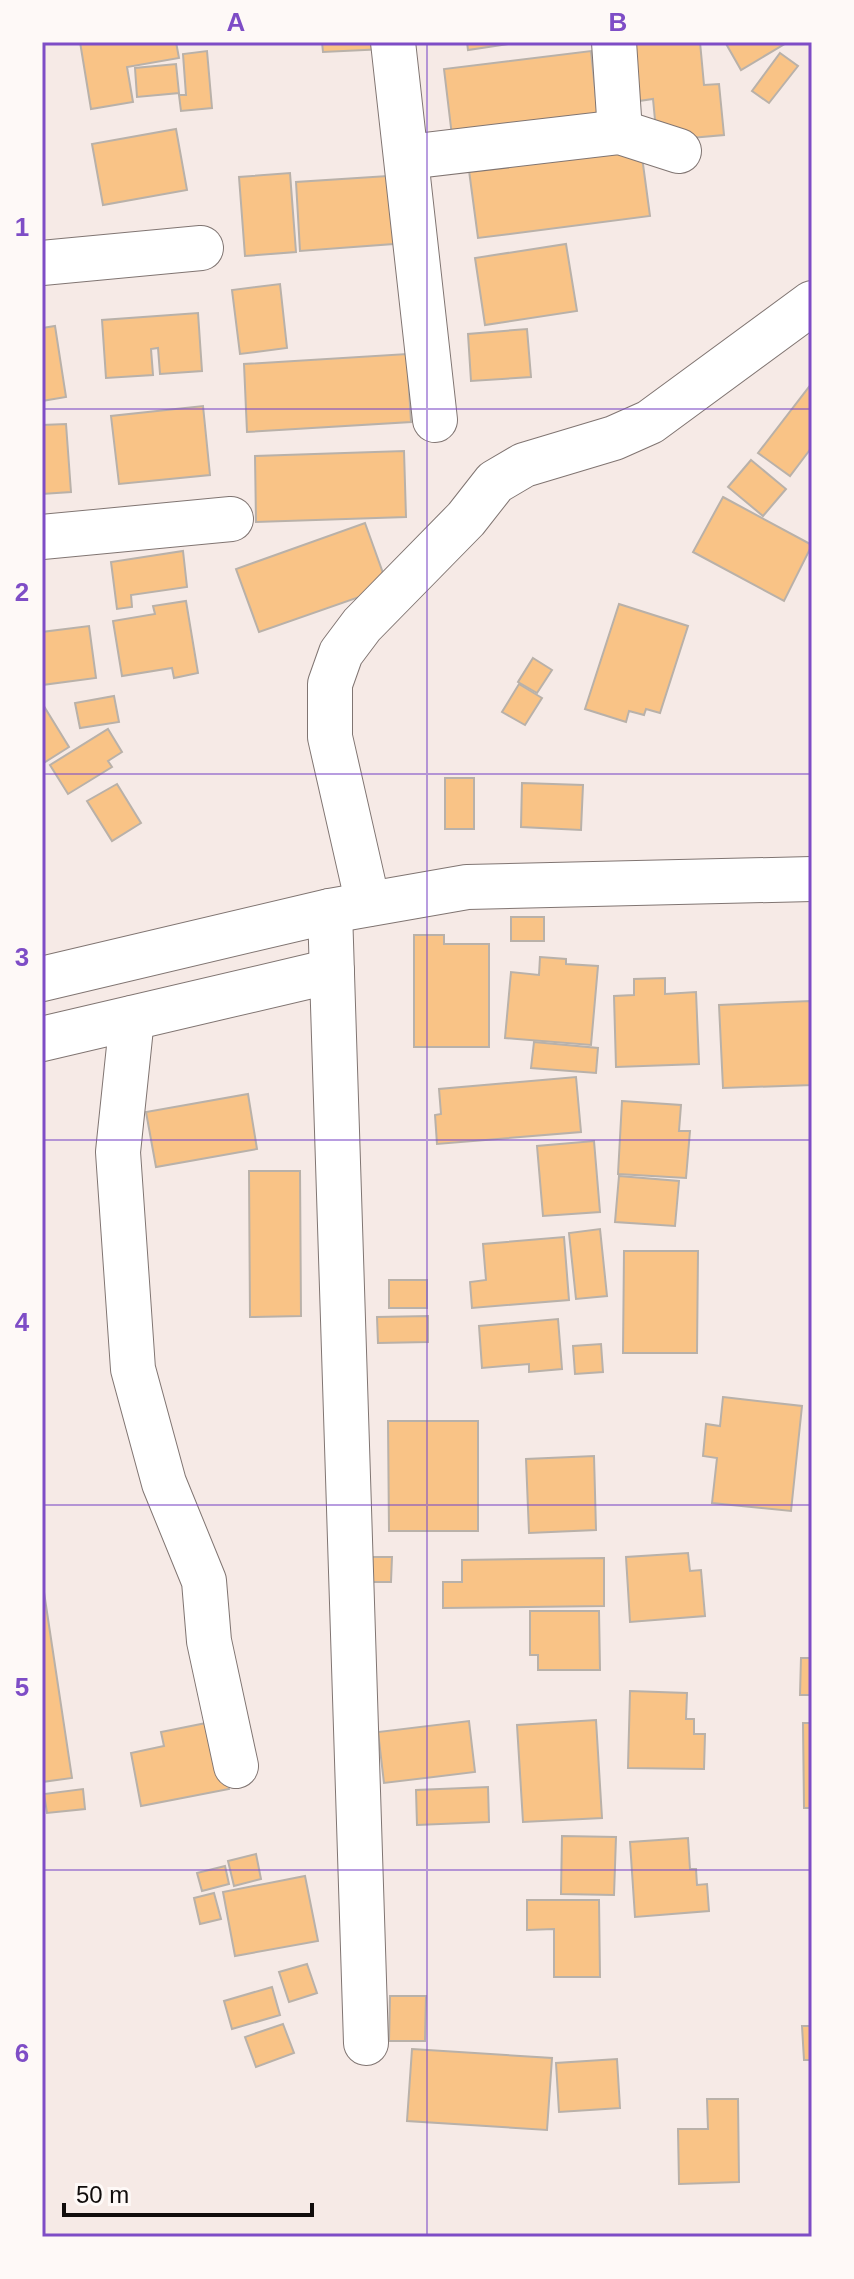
<svg xmlns="http://www.w3.org/2000/svg" width="854" height="2279" font-family="Helvetica,sans-serif">
  <style>
    .building { fill: #f9c386; stroke: #b9b1a9; stroke-width: 2 }
    .lines { fill: none; stroke-linecap: round; stroke-linejoin: round }
    .minor-casing { stroke: #807572; stroke-width: 46 }
    .minor { stroke: #fff; stroke-width: 44 }
    .grid { fill: none; stroke: #7e4dc6; stroke-width: 2; stroke-opacity: 0.55 }
    .neatline { fill: none; stroke: #7e4dc6; stroke-width: 3 }
    .grid-label { font-size: 26px; text-anchor: middle; font-weight: bold; fill: #7e4dc6 }
  </style>
  <rect width="100%" height="100%" fill="#f6eae6"/>
  <g class="building">
    <path d="M80 42H176L179 58 127 67 133 102 91 109Z"/>
    <path d="M322 42H385V49L323 52Z"/>
    <path d="M467 42H522L468 50Z"/>
    <path d="M626 42H700L704 85 719 84 724 135 657 141 653 99 632 102Z"/>
    <path d="M725 42H788L741 70Z"/>
    <path d="M207 51 212 108 181 111 179 95H186L183 54Z"/>
    <path d="M591 51 598 118 452 136 444 69Z"/>
    <path d="M780 53 798 66 769 103 752 91Z"/>
    <path d="M176 64 179 93 137 97 135 68Z"/>
    <path d="M176 129 187 190 103 205 92 144Z"/>
    <path d="M640 142 650 216 478 238 468 163Z"/>
    <path d="M290 173 296 252 245 256 239 177Z"/>
    <path d="M403 175 407 243 300 251 296 182Z"/>
    <path d="M566 244 577 311 485 325 475 258Z"/>
    <path d="M280 284 287 348 240 354 232 290Z"/>
    <path d="M198 313 202 371 160 374 158 348 151 349 153 375 106 378 102 320Z"/>
    <path d="M55 326 66 397 42 401V328Z"/>
    <path d="M527 329 531 377 471 381 468 334Z"/>
    <path d="M407 354 411 422 247 432 244 364Z"/>
    <path d="M812 383V447L790 476 758 453Z"/>
    <path d="M203 406 210 475 119 484 111 416Z"/>
    <path d="M66 424 71 492 42 494V425Z"/>
    <path d="M404 451 406 517 256 522 255 456Z"/>
    <path d="M751 460 786 489 763 516 728 487Z"/>
    <path d="M723 497 812 545 784 601 693 552Z"/>
    <path d="M365 523 388 587 259 632 236 569Z"/>
    <path d="M183 551 187 587 131 595 132 607 117 609 111 562Z"/>
    <path d="M186 601 198 673 174 678 172 668 122 676 113 621 155 614 153 606Z"/>
    <path d="M619 604 688 626 660 713 646 709 644 715 629 711 626 722 585 709Z"/>
    <path d="M89 626 96 678 42 685V632Z"/>
    <path d="M533 658 552 670 537 693 518 682Z"/>
    <path d="M519 684 542 698 525 725 502 712Z"/>
    <path d="M114 696 119 722 80 728 75 703Z"/>
    <path d="M42 703 69 747 42 764Z"/>
    <path d="M108 729 122 752 108 761 112 767 68 794 50 765Z"/>
    <rect x="445" y="778" width="29" height="51"/>
    <path d="M522 783 583 785 581 830 521 827Z"/>
    <path d="M117 784 141 823 112 841 87 801Z"/>
    <rect x="511" y="917" width="33" height="24"/>
    <path d="M414 935H444V944H489V1047H414Z"/>
    <path d="M540 957 566 959V964L598 966 591 1045 505 1038 511 972 539 975Z"/>
    <path d="M665 978V994L696 992 699 1064 616 1067 614 996 634 995V979Z"/>
    <path d="M810 1001 812 1085 723 1088 719 1005Z"/>
    <path d="M534 1042 598 1048 596 1073 531 1068Z"/>
    <path d="M576 1077 581 1132 437 1144 435 1115 441 1114 439 1089Z"/>
    <path d="M248 1094 257 1149 156 1167 146 1112Z"/>
    <path d="M622 1101 681 1105 679 1131H690L686 1178 618 1174Z"/>
    <path d="M594 1141 600 1212 543 1216 537 1146Z"/>
    <path d="M249 1171H300L301 1316 250 1317Z"/>
    <path d="M619 1176 679 1181 675 1226 615 1222Z"/>
    <path d="M600 1229 607 1296 576 1299 569 1233Z"/>
    <path d="M564 1237 569 1300 472 1308 470 1282 486 1280 483 1244Z"/>
    <path d="M624 1251H698L697 1353H623Z"/>
    <rect x="389" y="1280" width="38" height="28"/>
    <path d="M428 1316V1342L378 1343 377 1317Z"/>
    <path d="M558 1319 562 1369 529 1372V1364L482 1368 479 1326Z"/>
    <path d="M601 1344 603 1372 575 1374 573 1346Z"/>
    <path d="M723 1397 802 1406 791 1511 712 1503 717 1458 703 1456 706 1424 720 1426Z"/>
    <path d="M388 1421H478V1531H389Z"/>
    <path d="M594 1456 596 1530 529 1533 526 1459Z"/>
    <path d="M688 1553 690 1571 701 1570 705 1616 630 1622 626 1557Z"/>
    <path d="M366 1557H392L391 1582H366Z"/>
    <path d="M604 1558V1606L443 1608V1582H462V1560Z"/>
    <path d="M42 1579 72 1778 42 1782Z"/>
    <path d="M530 1611H599L600 1670H538V1655H530Z"/>
    <path d="M801 1658H812V1695H800Z"/>
    <path d="M630 1691 687 1693 686 1719H694V1734H705L704 1769 628 1768Z"/>
    <path d="M596 1720 602 1818 523 1822 517 1725Z"/>
    <path d="M216 1721 229 1789 141 1806 131 1753 164 1746 161 1732Z"/>
    <path d="M469 1721 475 1772 384 1783 378 1732Z"/>
    <path d="M803 1723H812V1808H804Z"/>
    <path d="M488 1787 489 1822 417 1825 416 1790Z"/>
    <path d="M83 1789 85 1809 47 1813 44 1794Z"/>
    <path d="M562 1836 616 1837 614 1895 561 1894Z"/>
    <path d="M688 1838 690 1869H696L697 1885 707 1884 709 1911 635 1917 630 1842Z"/>
    <path d="M256 1854 261 1879 234 1886 228 1861Z"/>
    <path d="M225 1866 229 1884 202 1891 197 1873Z"/>
    <path d="M305 1876 318 1941 235 1956 223 1892Z"/>
    <path d="M214 1893 221 1919 200 1924 194 1898Z"/>
    <path d="M527 1900H599L600 1977H554V1929L527 1930Z"/>
    <path d="M307 1964 317 1993 289 2002 279 1972Z"/>
    <path d="M272 1987 280 2015 232 2029 224 2001Z"/>
    <path d="M390 1996H426L425 2041H389Z"/>
    <path d="M283 2024 294 2053 256 2067 245 2037Z"/>
    <path d="M802 2026H812V2060H804Z"/>
    <path d="M412 2049 552 2058 547 2130 407 2121Z"/>
    <path d="M617 2059 620 2108 559 2112 556 2063Z"/>
    <path d="M707 2099H738L739 2182 679 2184 678 2129H708Z"/>
  </g>
  <g class="lines">
    <g class="minor-casing">
      <g id="minor">
        <path d="M393 42 435 420"/>
        <path d="M614 42 620 132"/>
        <path d="M408 157 620 132 679 151"/>
        <path d="M42 263 201 248"/>
        <path d="M42 537 231 519"/>
        <path d="M368 904 330 737V684L341 653 362 625 466 519 495 482 524 465 614 438 650 422 812 303"/>
        <path d="M330 911 366 2043"/>
        <path d="M42 979 330 911 467 887 812 879"/>
        <path d="M132 1018 118 1152 133 1369 164 1483 204 1581 209 1641 236 1766"/>
        <path d="M42 1039 332 971"/>
      </g>
    </g>
    <use href="#minor" class="minor"/>
  </g>
  <path class="grid" d="M427 42V2237M42 409H812M42 774H812M42 1140H812M42 1505H812M42 1870H812"/>
  <rect width="854" height="2279" fill="none" stroke="#fef9f7" stroke-width="88"/>
  <path d="M64 2203v12h248v-12" fill="none" stroke="#110d0c" stroke-width="4"/>
  <text x="76" y="2203" font-size="24" fill="#110d0c" stroke="#fef9f7" stroke-width="6" paint-order="stroke">50 m</text>
  <rect x="44" y="44" width="766" height="2191" class="neatline"/>
  <g class="grid-label">
    <text x="236" y="31">A</text>
    <text x="618" y="31">B</text>
    <text x="22" y="236">1</text>
    <text x="22" y="601">2</text>
    <text x="22" y="966">3</text>
    <text x="22" y="1331">4</text>
    <text x="22" y="1696">5</text>
    <text x="22" y="2062">6</text>
  </g>
</svg>
